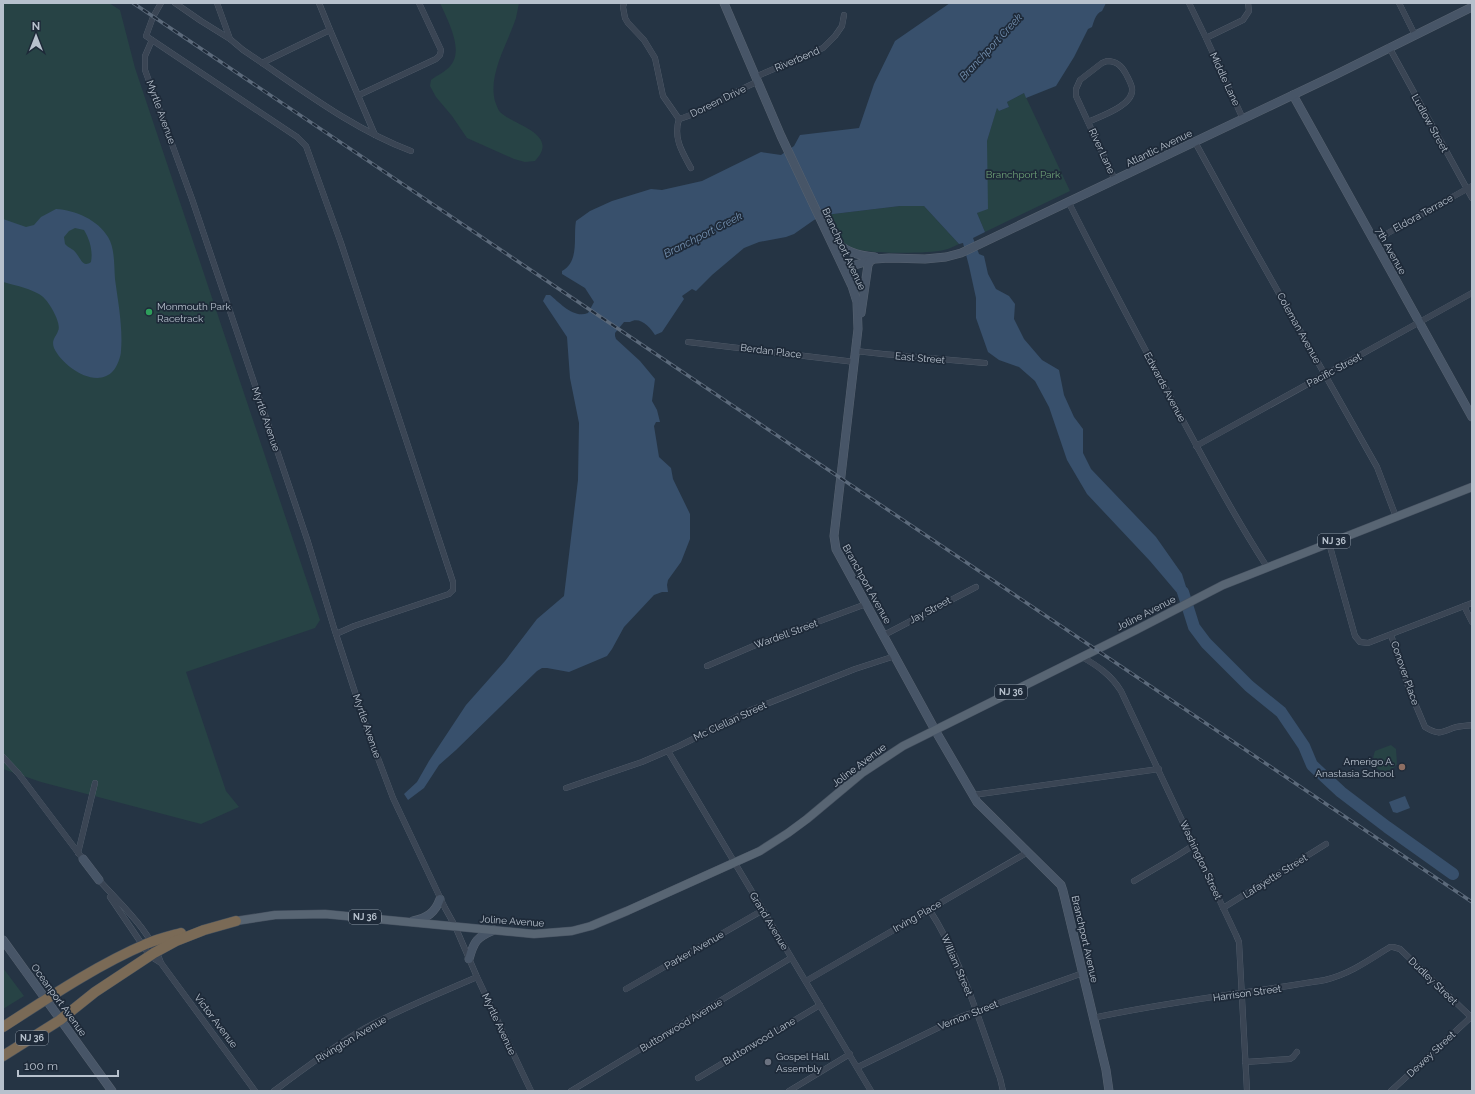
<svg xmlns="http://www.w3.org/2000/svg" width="1475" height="1094" font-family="Raleway,sans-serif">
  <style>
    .green { fill: #274345 }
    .water { fill: #38506c; fill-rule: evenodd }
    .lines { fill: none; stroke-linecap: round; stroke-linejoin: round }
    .river { stroke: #38506c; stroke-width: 12 }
    .street-casing { stroke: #586371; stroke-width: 6 }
    .secondary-casing { stroke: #586371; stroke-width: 9 }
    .primary-casing { stroke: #465160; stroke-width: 9 }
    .highway-casing { stroke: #44505e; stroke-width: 11 }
    .street { stroke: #3a4554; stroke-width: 5.5 }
    .secondary { stroke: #475567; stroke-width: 8 }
    .primary { stroke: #586573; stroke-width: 8 }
    .highway { stroke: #7a6a56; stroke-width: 10 }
    .rail-casing { stroke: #5c6a7b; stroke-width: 3.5 }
    .rail { stroke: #1e2a39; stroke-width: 2; stroke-dasharray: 6; stroke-linecap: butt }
    .leisure-dot { fill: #2e9e5b; stroke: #1e2a39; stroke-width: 1.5 }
    .education-dot { fill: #8d6e63; stroke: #1e2a39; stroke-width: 1.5 }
    .worship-dot { fill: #6b7280; stroke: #1e2a39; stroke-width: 1.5 }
    .labels { text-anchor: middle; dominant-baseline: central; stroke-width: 3.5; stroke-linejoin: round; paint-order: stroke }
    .shield { fill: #1e2a39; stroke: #8994a1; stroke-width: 1 }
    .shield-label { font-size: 9px; font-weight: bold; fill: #b7c1cd }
    .street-label { font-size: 10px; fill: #b7c1cd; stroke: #1e2a39 }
    .park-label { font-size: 10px; fill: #6da076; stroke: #1e2a39 }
    .poi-label { font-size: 10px; fill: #b7c1cd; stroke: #1e2a39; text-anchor: start }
    .water-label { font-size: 11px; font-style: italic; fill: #7592b2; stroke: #1e2a39 }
  </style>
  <rect width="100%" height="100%" fill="#253444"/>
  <g class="green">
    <path d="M3 3H109L120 10 135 68 320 620 315 628 186 672 226 791 239 807 201 824 41 782 3 769Z"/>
    <path d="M440 3H519C518 8 517 13 516 18 508 43 486 77 496 104 497 106 498 110 500 112 513 125 561 134 535 161L525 162 514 159 467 138 452 116 436 97 430 86 431 80C437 75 446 72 451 65 464 49 447 19 440 3Z"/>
    <path d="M1024 93 1070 191 985 232 977 213 987 208V141L997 107 999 111 1009 107 1007 102Z"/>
    <path d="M900 206H924L959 244C954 246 949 249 944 250 927 254 867 254 852 248 838 242 832 227 825 215Z"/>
    <path d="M1391 745 1396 749 1397 764 1392 770 1384 772C1373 768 1371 762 1375 751Z"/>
    <path d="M3 968 24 996 3 1009Z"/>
  </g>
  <g class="water">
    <path d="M950 3H1106L1102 11C1095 14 1094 22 1092 27L1088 29 1074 57 1056 86 1026 98 1024 93 1007 102 1009 107 999 111 997 108 987 141 988 209 977 213 985 232 973 238 979 254 984 256 988 274 996 289 1009 296 1015 304 1014 319 1024 339 1042 360 1059 370 1064 395 1074 417 1083 429V453L1091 469 1156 537 1182 574 1187 590 1178 594 1150 561 1087 494 1067 460 1049 407 1035 381 1019 367 999 360 988 352 976 318V298L969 266 963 243 959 244 924 206H900L825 215 814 220 794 234 786 237 759 242 744 248 712 275 696 291 692 289 682 296 684 299 662 332 655 335C650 327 640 316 630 322H624L615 333V336L616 339 640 361 655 379 652 401 657 410 660 422H656L654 426 659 457 671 468 673 479 690 514V539L681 562 668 580 667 585 668 592H662L654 595 624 627 612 649 607 656 569 672 547 668H542L537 671 456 750 439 765 424 788 408 800 404 794 417 782 429 761 466 705 505 661 537 619 564 596 578 480 579 423 570 378 567 337 543 301 546 295H550C560 303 574 319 588 313L594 302 585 288 562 274V271C580 261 573 237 576 221L590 211 612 201 651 189 662 190 702 181 761 152 781 155 794 146 800 135 859 128 874 84 895 41Z"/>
    <path d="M56 209C75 210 98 220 108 237 115 248 114 266 115 279 118 302 123 327 121 351 121 356 117 367 113 371 96 390 62 366 54 348 51 340 56 337 58 331 62 324 50 304 45 299 38 290 14 285 3 282V219L26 227 34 225 41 217ZM75 228 84 230C90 240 93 251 91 262 83 268 81 259 76 253 74 249 68 248 65 244L64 237 69 231Z"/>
    <path d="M1405 796 1410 808 1397 813 1393 812 1389 802Z"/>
  </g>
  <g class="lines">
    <path class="river" d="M1183 592 1194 627 1206 643 1249 686 1281 712 1304 746 1312 765 1341 792 1387 827 1453 874"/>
    <g class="street-casing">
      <g id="street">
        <path d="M161 3 153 17 146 36 297 137 306 146 341 243 453 582V590L449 594 354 626 336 634"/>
        <path d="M175 3 201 21 230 39"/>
        <path d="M217 3 230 39 243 50C297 86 350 128 411 151"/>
        <path d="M319 3 330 30 375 135"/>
        <path d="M624 3 623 7 625 18 628 23 644 40 655 58 663 96 679 119"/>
        <path d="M1189 3 1206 38 1243 20 1249 11 1248 3"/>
        <path d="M1399 3 1415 35"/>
        <path d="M1206 38 1243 119"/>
        <path d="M152 40 145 56V70L192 199 308 542 334 628 367 729 393 798 445 908 455 926 477 977 531 1091"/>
        <path d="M1389 47 1472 198"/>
        <path d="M1107 61C1117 61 1122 66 1126 74 1128 78 1131 83 1132 88 1135 105 1101 116 1088 122L1076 96V89L1080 80 1102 63Z"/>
        <path d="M262 63 330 30"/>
        <path d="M755 77 823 48 835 36 842 26 844 15"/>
        <path d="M359 95 436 59 440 55 441 50 419 3"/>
        <path d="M1088 122 1115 180"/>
        <path d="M1195 142 1241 226 1377 467 1396 517"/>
        <path d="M691 168C682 152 673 138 679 119 707 111 730 93 757 82"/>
        <path d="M1069 203C1099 263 1131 323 1163 383 1196 445 1229 508 1267 567"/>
        <path d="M1375 242 1388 233 1472 186"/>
        <path d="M688 342 855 362"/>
        <path d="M856 351 883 354 985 363"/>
        <path d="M1196 446 1472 293"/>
        <path d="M1329 543 1355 636 1360 642 1368 643 1472 603"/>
        <path d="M1464 606 1472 622"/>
        <path d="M884 635 976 587"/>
        <path d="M1391 635 1409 689 1425 727C1438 735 1440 733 1453 728 1458 726 1466 726 1472 725"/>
        <path d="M1082 657C1098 666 1111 675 1121 691L1236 935 1239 942 1247 1091"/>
        <path d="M707 666 758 644 866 604"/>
        <path d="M668 751 871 1091"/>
        <path d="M3 757 18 773 83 859"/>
        <path d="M566 788 642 762 679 746 751 710 855 669 895 656"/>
        <path d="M973 795 1159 769"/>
        <path d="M78 853 95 783"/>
        <path d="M99 880C121 905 151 931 161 963L255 1091"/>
        <path d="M1134 881 1175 857 1194 845"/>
        <path d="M110 897 150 956 161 963"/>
        <path d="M1223 908 1326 844"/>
        <path d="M929 909C962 960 979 1021 1000 1078L1003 1091"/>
        <path d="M806 981 1028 852"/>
        <path d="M626 989 763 910"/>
        <path d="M1093 1018C1170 1001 1248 993 1325 980 1350 974 1369 960 1390 947H1393L1400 949 1472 1018"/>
        <path d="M1245 1062 1290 1059 1293 1057 1297 1052"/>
        <path d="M858 1067 960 1017 1083 973"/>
        <path d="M698 1078 820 1005"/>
        <path d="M274 1091C302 1070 330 1049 360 1031 397 1010 438 994 477 977"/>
        <path d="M571 1091 791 958"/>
        <path d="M789 1091 850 1054"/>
        <path d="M1391 1091 1471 1017"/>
      </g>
    </g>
    <g class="secondary-casing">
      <g id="secondary">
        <path d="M724 3 781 136 852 286 857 302 858 329 834 536 836 549 935 730 977 802 1061 885 1063 891 1106 1070 1109 1091"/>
        <path d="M1293 95 1472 417"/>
        <path d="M832 238C844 251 857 256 875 257"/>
        <path d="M845 268 875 259 889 258 925 259 946 257 961 253 1335 75 1472 7"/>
        <path d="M861 313 868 265 871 260"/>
        <path d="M83 859 99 880"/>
        <path d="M413 921C427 918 435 913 440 899"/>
        <path d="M3 940 112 1091"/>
        <path d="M469 959C474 941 477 937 494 930"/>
      </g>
    </g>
    <g class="primary-casing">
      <path id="primary" d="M236 921 275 915 325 914 534 934 572 931 591 926 627 911 760 851 788 833 807 819 862 773 903 746 1136 630 1223 585 1472 487"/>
    </g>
    <g class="highway-casing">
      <g id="highway">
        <path d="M3 1027C48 998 97 965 146 944 157 939 170 936 181 933"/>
        <path d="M3 1056 60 1020 95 992 154 953 176 941 204 930 236 921"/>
      </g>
    </g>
    <use href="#street" class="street"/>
    <use href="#secondary" class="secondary"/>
    <use href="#primary" class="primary"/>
    <use href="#highway" class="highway"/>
    <g class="rail-casing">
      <path id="rail" d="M133 3 1472 902"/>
    </g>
    <use href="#rail" class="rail"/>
  </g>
  <circle class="leisure-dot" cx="149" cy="312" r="4"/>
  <circle class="education-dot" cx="1402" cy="767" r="4"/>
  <circle class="worship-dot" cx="768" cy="1062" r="4"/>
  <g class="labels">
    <g class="shield">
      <rect x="1318" y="534" width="32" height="14" rx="3"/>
      <rect x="995" y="685" width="32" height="14" rx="3"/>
      <rect x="349" y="910" width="32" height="14" rx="3"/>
      <rect x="16" y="1031" width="32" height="14" rx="3"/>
    </g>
    <g class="shield-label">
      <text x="1334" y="541">NJ 36</text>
      <text x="1011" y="692">NJ 36</text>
      <text x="365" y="917">NJ 36</text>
      <text x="32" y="1038">NJ 36</text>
    </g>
    <g class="street-label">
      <text transform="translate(797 59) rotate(-23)">Riverbend</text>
      <text transform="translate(1225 79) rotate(65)">Middle Lane</text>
      <text transform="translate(718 101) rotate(-26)">Doreen Drive</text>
      <text transform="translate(161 112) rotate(70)">Myrtle Avenue</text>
      <text transform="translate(1430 123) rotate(61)">Ludlow Street</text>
      <text transform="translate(1159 148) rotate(-26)">Atlantic Avenue</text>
      <text transform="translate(1102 151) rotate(65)">River Lane</text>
      <text transform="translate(1423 213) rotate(-29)">Eldora Terrace</text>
      <text transform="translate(844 249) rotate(65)">Branchport Avenue</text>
      <text transform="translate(1391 251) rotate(61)">7th Avenue</text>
      <text transform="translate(1299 328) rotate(61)">Coleman Avenue</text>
      <text transform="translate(771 351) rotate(7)">Berdan Place</text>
      <text transform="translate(920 358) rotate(5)">East Street</text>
      <text transform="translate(1334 370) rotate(-28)">Pacific Street</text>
      <text transform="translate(1165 387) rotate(62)">Edwards Avenue</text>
      <text transform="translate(266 419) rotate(71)">Myrtle Avenue</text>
      <text transform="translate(867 584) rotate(61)">Branchport Avenue</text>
      <text transform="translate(930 610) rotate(-28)">Jay Street</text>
      <text transform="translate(1146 613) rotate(-27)">Joline Avenue</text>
      <text transform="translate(786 634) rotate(-20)">Wardell Street</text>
      <text transform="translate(1405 673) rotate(71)">Conover Place</text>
      <text transform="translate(730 721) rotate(-25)">Mc Clellan Street</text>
      <text transform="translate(367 726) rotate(71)">Myrtle Avenue</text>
      <text transform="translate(859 765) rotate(-37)">Joline Avenue</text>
      <text transform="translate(1201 860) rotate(65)">Washington Street</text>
      <text transform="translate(1275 876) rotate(-32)">Lafayette Street</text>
      <text transform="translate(917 916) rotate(-30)">Irving Place</text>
      <text transform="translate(512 921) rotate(4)">Joline Avenue</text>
      <text transform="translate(769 921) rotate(59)">Grand Avenue</text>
      <text transform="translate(1085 939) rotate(77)">Branchport Avenue</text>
      <text transform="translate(694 950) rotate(-30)">Parker Avenue</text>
      <text transform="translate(957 965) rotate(67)">William Street</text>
      <text transform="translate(1433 981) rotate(44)">Dudley Street</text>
      <text transform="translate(1247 993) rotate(-8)">Harrison Street</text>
      <text transform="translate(59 1000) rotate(54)">Oceanport Avenue</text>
      <text transform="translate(968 1015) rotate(-22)">Vernon Street</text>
      <text transform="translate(216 1021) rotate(53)">Victor Avenue</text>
      <text transform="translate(499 1024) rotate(65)">Myrtle Avenue</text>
      <text transform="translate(681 1025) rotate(-31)">Buttonwood Avenue</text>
      <text transform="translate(351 1039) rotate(-31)">Rivington Avenue</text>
      <text transform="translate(759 1041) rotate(-31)">Buttonwood Lane</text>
      <text transform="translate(1431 1054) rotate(-43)">Dewey Street</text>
    </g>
    <g class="park-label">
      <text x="1023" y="174">Branchport Park</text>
    </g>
    <g class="poi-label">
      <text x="157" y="306">Monmouth Park<tspan x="157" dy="12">Racetrack</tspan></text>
      <text x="1394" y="761" text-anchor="end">Amerigo A.<tspan x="1394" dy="12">Anastasia School</tspan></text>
      <text x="776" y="1056">Gospel Hall<tspan x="776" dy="12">Assembly</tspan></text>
    </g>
    <g class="water-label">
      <text transform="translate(991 47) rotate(-47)">Branchport Creek</text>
      <text transform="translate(703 235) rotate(-27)">Branchport Creek</text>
    </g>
  </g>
  <rect width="1475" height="1094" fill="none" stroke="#b7c1cd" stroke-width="8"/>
  <g transform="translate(36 36)" stroke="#1e2a39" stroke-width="3" paint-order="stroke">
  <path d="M0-3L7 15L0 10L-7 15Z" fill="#b7c1cd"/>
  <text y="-6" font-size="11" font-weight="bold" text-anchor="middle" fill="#b7c1cd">N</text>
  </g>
  <path d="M18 1070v6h100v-6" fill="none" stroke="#b7c1cd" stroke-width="2"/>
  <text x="24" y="1070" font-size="12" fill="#b7c1cd" stroke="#1e2a39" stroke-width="3" paint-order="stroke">100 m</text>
</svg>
